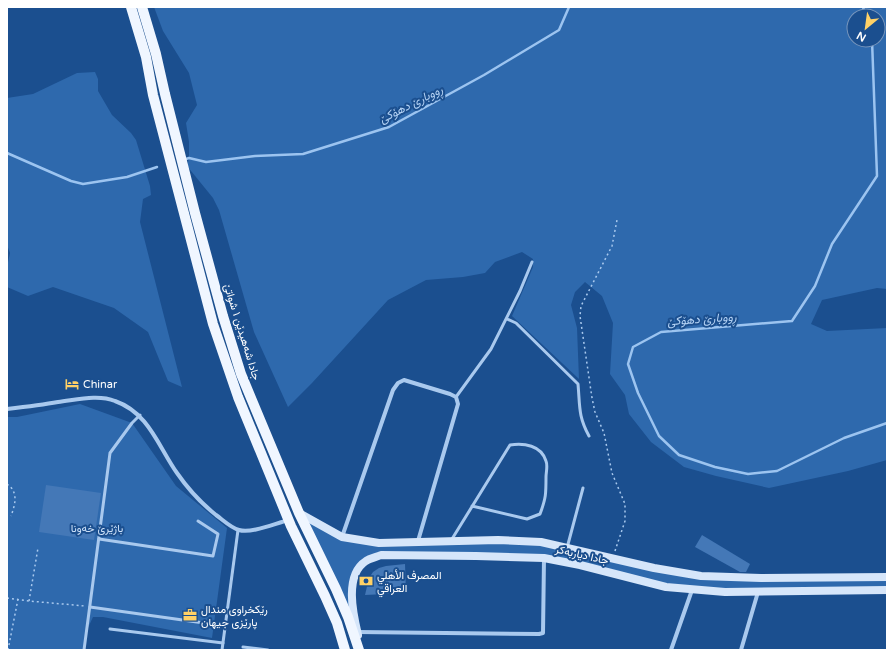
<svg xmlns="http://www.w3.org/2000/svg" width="894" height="657" font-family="'Varela Round',Vazirmatn,sans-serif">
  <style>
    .green { fill: #2e69ad; fill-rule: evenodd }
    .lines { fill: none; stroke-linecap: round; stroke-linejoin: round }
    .stream { stroke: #9cc4f0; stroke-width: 2.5 }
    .building { fill: #4478b7 }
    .path { stroke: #a9c9ee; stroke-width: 1.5; stroke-dasharray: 2 3; stroke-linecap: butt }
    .lane { stroke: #a9c9ee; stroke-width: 3 }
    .street { stroke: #a9c9ee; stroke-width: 4 }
    .secondary { stroke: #d6e6fa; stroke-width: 8 }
    .primary { stroke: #f0f6ff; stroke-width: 10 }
    .labels { text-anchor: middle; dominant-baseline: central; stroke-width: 4; stroke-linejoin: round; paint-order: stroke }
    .street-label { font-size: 11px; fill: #fff; stroke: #1b4f8f }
    .poi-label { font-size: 11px; fill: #fff; stroke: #1b4f8f; text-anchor: start }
    .park-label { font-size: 11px; fill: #cfe3fa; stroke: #1b4f8f }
    .water-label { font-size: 12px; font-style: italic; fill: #b5d3f5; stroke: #1b4f8f }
  </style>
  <rect width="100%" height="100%" fill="#1b4f8f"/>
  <g class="green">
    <path d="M154 7H887V289L877 288 822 300 811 324 827 331 887 328V460L848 471 769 488 716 476 684 467 651 442 629 414 625 395 610 374 613 323 602 296 585 282 575 292 571 305 577 328 579 379 512 316 533 267V259L522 252 495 262 485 273 463 277 426 280 388 300 312 383 288 407 254 332 219 210 213 198 187 166 189 158V142L186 123 197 105 189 73 163 31ZM854 16H878V40H854Z"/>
    <path d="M95 72 98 79V91L112 115 131 133 136 140 150 186 151 195 143 199 140 222 182 387 168 381 148 332 114 308 53 287 28 296 7 287V267L10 253 7 245V98L33 94 77 73Z"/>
    <path d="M80 404 132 423 176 486 227 528 212 638 103 617H93L87 630 84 650H7V417H17Z"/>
    <path d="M299 513 356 540 541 542 701 576 887 577V590H692L544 558 381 555 357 570 355 619Z"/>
  </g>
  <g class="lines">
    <g class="stream">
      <path d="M863 7 866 16"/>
      <path d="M872 40 877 176 832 244 815 286 792 321 661 332 633 347 628 364 638 393 659 436 679 455 715 467 748 474 777 471 844 438 887 423"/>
      <path d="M7 153 71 181 83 184 127 177 157 167"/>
      <path d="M186 159 189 158 206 162 255 156 303 154 389 127 484 75 559 30 569 7"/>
    </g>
  </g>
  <g class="building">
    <path d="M46 485 101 493 94 540 39 532Z"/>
    <path d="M702 535 750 564 746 572H740L695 547Z"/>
    <path d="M405 564 406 593 365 595 369 578 373 572 379 568 386 566Z"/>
  </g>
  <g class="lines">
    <g class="path">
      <path d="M7 484C19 492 15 505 11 516"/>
      <path d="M615 551 625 521V504L612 473 604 433 595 412 592 398 580 316 581 306 612 246 617 220"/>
      <path d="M7 598 29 601 85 606"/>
      <path d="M29 601 38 548"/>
      <path d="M8 650 18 599"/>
    </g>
    <g class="lane">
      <path d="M507 319 516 323 578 384C580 406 578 416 589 436"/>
      <path d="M456 397 491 349 520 291 532 262"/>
      <path d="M99 539 213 556 218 534 198 521"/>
      <path d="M452 539 510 445C524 443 541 445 546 461 548 466 546 472 546 477 546 494 546 498 540 514L527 519 472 506"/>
      <path d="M567 548 583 488"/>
      <path d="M90 607 204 623"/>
      <path d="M110 629 223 643"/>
      <path d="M243 647 268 650"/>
      <path d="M84 650 110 453 132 423 140 415"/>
      <path d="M222 650 238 530"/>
    </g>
    <g class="street">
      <path d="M7 409C24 407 41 405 58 402 76 400 98 394 115 401 149 413 158 446 177 473 188 489 201 503 216 515 223 520 231 528 239 530 251 534 276 523 289 520"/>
      <path d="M342 537 393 390 398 383 404 380 450 394 456 397 458 404 418 541"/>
      <path d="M357 632 539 634 543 633 544 558"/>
      <path d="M671 650 692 590"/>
      <path d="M741 650 758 592"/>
    </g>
    <g class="secondary">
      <path d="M299 513 342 537 379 543 498 540 541 542 654 568 701 576 761 578 887 577"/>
      <path d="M358 635C353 614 344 575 366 561 370 558 377 557 381 555L476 556 544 558 580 565 666 587 725 592 887 590"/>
    </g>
    <g class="primary">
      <path d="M131 7 146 57 153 95 213 324 238 397 291 526 325 596 337 623 345 650"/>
      <path d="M142 7 156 54 165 94 195 213 223 316 241 374 299 513 336 589 348 617 359 650"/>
    </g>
  </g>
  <defs>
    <g id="hotel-bare" transform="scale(1.08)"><path d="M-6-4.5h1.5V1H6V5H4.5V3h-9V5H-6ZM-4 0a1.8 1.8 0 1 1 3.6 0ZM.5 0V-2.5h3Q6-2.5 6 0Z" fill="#ffd166" stroke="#1b4f8f" stroke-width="2.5" paint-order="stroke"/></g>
    <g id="bank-bare" transform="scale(1.08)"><path d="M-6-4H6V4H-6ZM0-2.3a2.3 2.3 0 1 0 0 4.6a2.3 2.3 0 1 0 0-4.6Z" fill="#ffd166" stroke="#1b4f8f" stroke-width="2.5" paint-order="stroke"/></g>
    <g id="office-bare" transform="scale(1.08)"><path d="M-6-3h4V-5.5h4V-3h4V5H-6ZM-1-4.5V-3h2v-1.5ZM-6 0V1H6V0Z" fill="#ffd166" stroke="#1b4f8f" stroke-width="2.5" paint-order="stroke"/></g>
  </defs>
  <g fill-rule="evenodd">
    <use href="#hotel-bare" x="72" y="384"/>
    <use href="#bank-bare" x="366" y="581"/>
    <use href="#office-bare" x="190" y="615"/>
  </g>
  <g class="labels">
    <g class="street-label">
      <text transform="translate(242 332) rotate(73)">جادا شەهیدێن ١ شواتێ</text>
      <text transform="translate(582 555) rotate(13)">جادا دیاربه‌كر</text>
    </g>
    <g class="poi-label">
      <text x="83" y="384">Chinar</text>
      <text x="377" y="575">المصرف الأهلي<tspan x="377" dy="13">العراقي</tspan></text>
      <text x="201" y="609">رێکخراوی مندال<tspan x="201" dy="13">پارێزی جیهان</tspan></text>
    </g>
    <g class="park-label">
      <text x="97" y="528">باژێرێ خه‌ونا</text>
    </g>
    <g class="water-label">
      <text transform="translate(411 104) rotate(-27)">ڕووبارێ دهۆكێ</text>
      <text transform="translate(702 319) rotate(-4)">ڕووبارێ دهۆكێ</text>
    </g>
  </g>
  <rect width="894" height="657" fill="none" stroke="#ffffff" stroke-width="16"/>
  <g transform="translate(866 28) rotate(209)"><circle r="19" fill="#1b4f8f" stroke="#7695bc"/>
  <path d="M0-3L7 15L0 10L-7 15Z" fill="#ffd166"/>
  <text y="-6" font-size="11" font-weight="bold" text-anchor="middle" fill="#ffffff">N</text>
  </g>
</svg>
